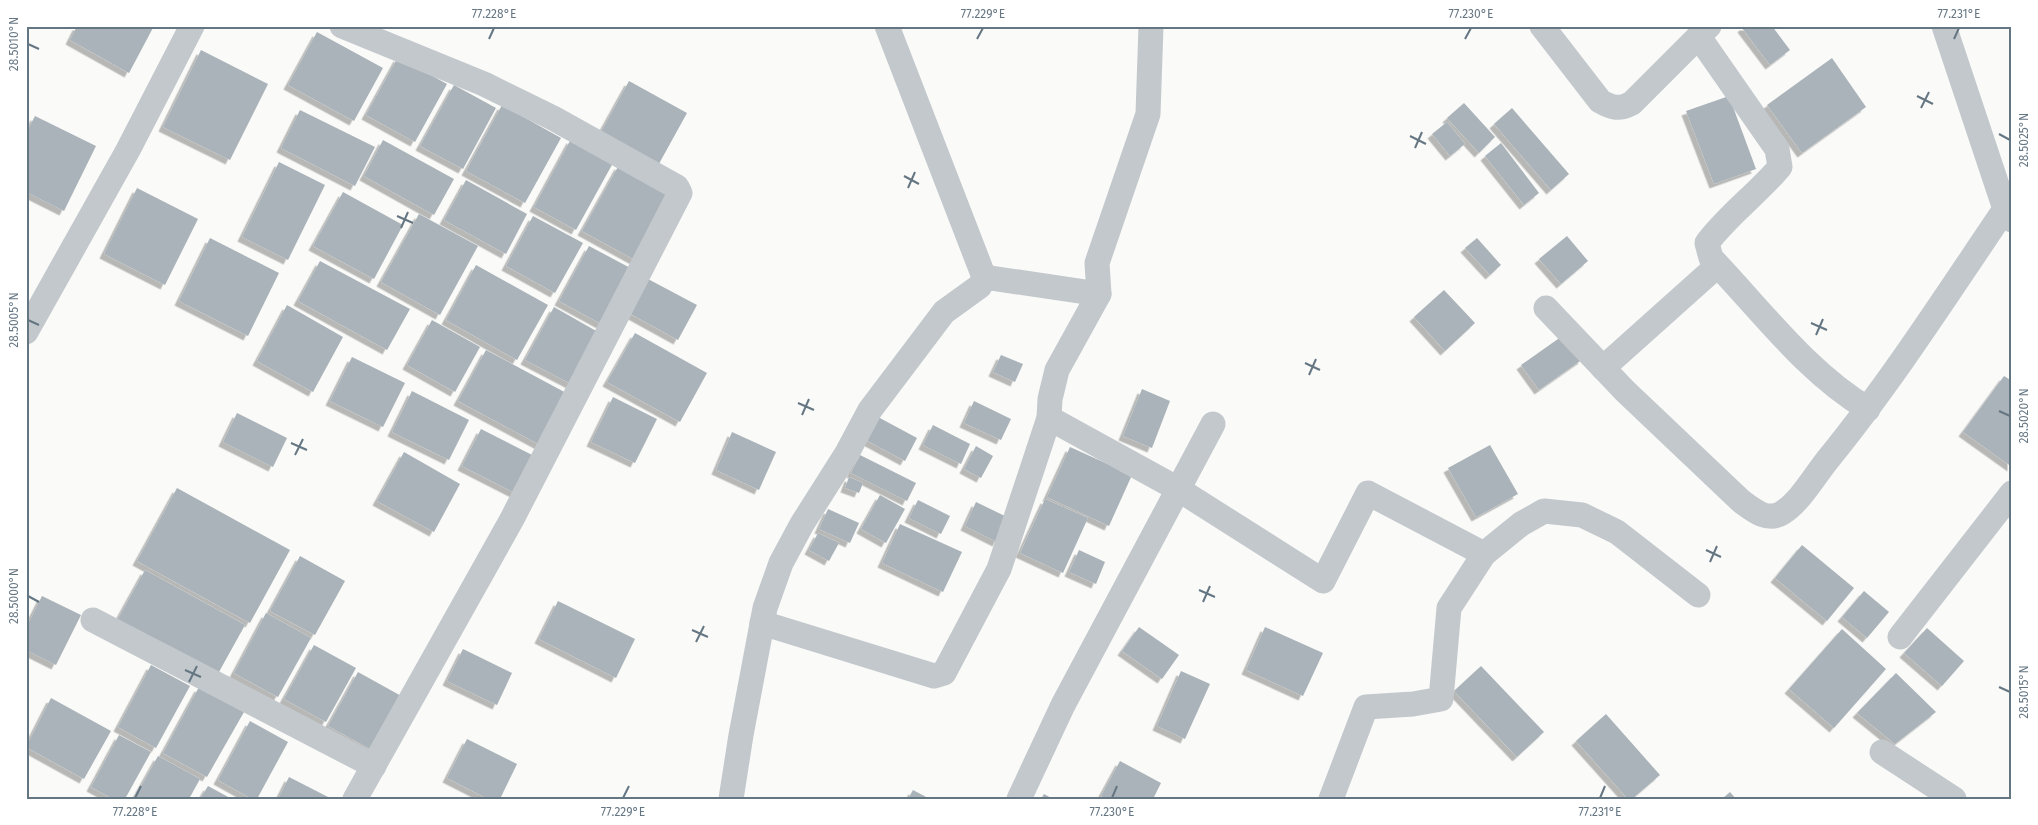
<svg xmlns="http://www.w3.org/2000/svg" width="2038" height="825" font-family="'Fira Sans',sans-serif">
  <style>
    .building { fill: #aab3b9; filter: url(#shadow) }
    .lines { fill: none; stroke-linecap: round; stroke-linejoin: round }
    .street { stroke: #c3c8cc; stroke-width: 25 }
    .ticks { fill: none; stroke: #657683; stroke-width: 2 }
    .neatline { fill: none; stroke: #657683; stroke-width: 2 }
    .ticks-label { font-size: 12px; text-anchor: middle; fill: #657683 }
  </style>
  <defs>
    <filter id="shadow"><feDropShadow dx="-4.5" dy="4.5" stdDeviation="0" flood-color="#0004"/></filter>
  </defs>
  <rect width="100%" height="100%" fill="#fafaf8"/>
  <g class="building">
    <path d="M77 26H154L129 73 70 40Z"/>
    <path d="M1744 26H1772L1790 50 1770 65 1742 28Z"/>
    <path d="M317 32 383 68 354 121 288 85Z"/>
    <path d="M201 50 268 84 230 160 163 127Z"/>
    <path d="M398 57 447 84 415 142 366 115Z"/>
    <path d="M1832 58 1866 107 1802 153 1767 105Z"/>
    <path d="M629 81 687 113 655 171 597 139Z"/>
    <path d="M454 85 496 108 463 169 420 146Z"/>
    <path d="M1729 96 1756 169 1714 184 1686 111Z"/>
    <path d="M1464 103 1495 137 1479 153 1447 118Z"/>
    <path d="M502 105 561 138 525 203 466 171Z"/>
    <path d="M1512 108 1569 174 1551 190 1494 124Z"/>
    <path d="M300 110 375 147 355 186 281 148Z"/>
    <path d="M35 116 96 146 64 211 26 192V133Z"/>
    <path d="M1447 122 1465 144 1450 156 1432 134Z"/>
    <path d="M571 139 613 163 576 230 534 207Z"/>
    <path d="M383 140 454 179 434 215 364 176Z"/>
    <path d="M1501 143 1539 193 1524 205 1485 156Z"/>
    <path d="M279 162 325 185 288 260 242 237Z"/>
    <path d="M619 165 671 194 635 260 582 231Z"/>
    <path d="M466 180 527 214 506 254 444 220Z"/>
    <path d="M137 188 198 219 165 285 104 254Z"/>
    <path d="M343 192 403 225 374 279 313 246Z"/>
    <path d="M419 214 478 246 440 315 381 282Z"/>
    <path d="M533 216 583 243 555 293 506 266Z"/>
    <path d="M1567 236 1588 261 1561 284 1539 259Z"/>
    <path d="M210 238 279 273 248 336 179 301Z"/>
    <path d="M1477 238 1501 265 1490 275 1465 248Z"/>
    <path d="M589 246 636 271 605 326 559 301Z"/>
    <path d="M320 261 410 309 387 350 298 301Z"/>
    <path d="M476 265 548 305 517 360 446 320Z"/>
    <path d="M648 279 697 305 678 340 629 313Z"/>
    <path d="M1444 290 1475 323 1445 351 1414 317Z"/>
    <path d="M287 305 343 337 313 392 257 361Z"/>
    <path d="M554 307 605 336 577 387 525 360Z"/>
    <path d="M432 320 480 347 455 392 407 365Z"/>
    <path d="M635 333 707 373 680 422 607 382Z"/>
    <path d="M1565 334 1583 359 1539 390 1521 365Z"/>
    <path d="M486 350 570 395 542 446 458 401Z"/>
    <path d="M1001 355 1023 364 1015 382 993 372Z"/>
    <path d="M352 357 405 383 383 427 330 401Z"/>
    <path d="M2004 376 2012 381V467L1963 432Z"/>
    <path d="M1142 389 1170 401 1152 448 1123 436Z"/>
    <path d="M412 391 469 420 449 460 392 432Z"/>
    <path d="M613 397 657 419 635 463 591 442Z"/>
    <path d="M974 401 1011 419 1001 440 964 423Z"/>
    <path d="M237 413 287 438 273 467 223 442Z"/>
    <path d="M878 417 917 438 905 461 866 440Z"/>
    <path d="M933 425 970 444 961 464 923 445Z"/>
    <path d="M481 429 538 458 519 495 462 466Z"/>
    <path d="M732 432 776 452 759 490 716 470Z"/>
    <path d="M1490 445 1518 494 1476 517 1448 468Z"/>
    <path d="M976 446 993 456 981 478 964 469Z"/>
    <path d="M1070 447 1132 475 1109 526 1047 497Z"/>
    <path d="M404 452 460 484 434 532 377 501Z"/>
    <path d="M860 455 916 483 907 501 851 473Z"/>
    <path d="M849 477 863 483 859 493 845 488Z"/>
    <path d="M177 488 290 550 250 623 137 561Z"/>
    <path d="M880 495 905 509 886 543 861 529Z"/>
    <path d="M1045 499 1088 518 1063 573 1020 553Z"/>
    <path d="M918 500 950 516 941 534 909 518Z"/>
    <path d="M976 502 1009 518 997 542 965 526Z"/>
    <path d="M828 509 859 523 850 543 819 529Z"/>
    <path d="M900 524 962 552 943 592 882 563Z"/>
    <path d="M818 533 839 543 829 561 809 550Z"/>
    <path d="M1802 545 1854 588 1827 621 1775 578Z"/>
    <path d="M1079 550 1105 562 1096 584 1069 572Z"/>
    <path d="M300 556 345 581 315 635 270 611Z"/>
    <path d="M145 570 245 625 214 681 114 626Z"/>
    <path d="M1864 591 1889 612 1867 638 1842 617Z"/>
    <path d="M42 596 81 615 56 665 26 650V628Z"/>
    <path d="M558 601 635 639 616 678 539 639Z"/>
    <path d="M266 613 311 638 278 697 234 673Z"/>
    <path d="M1139 627 1179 655 1162 679 1122 651Z"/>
    <path d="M1265 627 1323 653 1303 696 1246 670Z"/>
    <path d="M1927 628 1964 661 1942 686 1904 653Z"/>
    <path d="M1842 629 1886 669 1834 728 1789 689Z"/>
    <path d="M314 645 356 668 326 722 284 699Z"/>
    <path d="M463 649 512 673 497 705 447 681Z"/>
    <path d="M151 665 190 686 156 748 118 727Z"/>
    <path d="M1481 666 1544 732 1517 757 1454 691Z"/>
    <path d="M1181 671 1210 684 1185 739 1157 726Z"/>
    <path d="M358 672 403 697 374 751 328 726Z"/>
    <path d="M1896 673 1936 712 1895 744 1857 713Z"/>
    <path d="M199 687 244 712 207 777 163 753Z"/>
    <path d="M51 698 111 731 84 779 26 747Z"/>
    <path d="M1606 714 1660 775 1632 799H1628L1576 741Z"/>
    <path d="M250 721 288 742 257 799H252L218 780Z"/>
    <path d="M119 735 151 752 125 799H113L91 787Z"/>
    <path d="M467 739 517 764 500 799H488L447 778Z"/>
    <path d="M158 756 200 779 189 799H134Z"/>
    <path d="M1120 761 1161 783 1153 799H1107L1101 796Z"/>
    <path d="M289 777 332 799H278Z"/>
    <path d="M208 786 232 799H200Z"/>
    <path d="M913 790 930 799H908Z"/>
    <path d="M1730 792 1736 799H1722Z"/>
    <path d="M1044 794 1053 799H1041Z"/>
  </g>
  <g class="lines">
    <g class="street">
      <path d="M342 26 484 84 553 118 677 187 680 193 512 519 355 799"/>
      <path d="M1542 26 1600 101C1612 108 1619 110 1632 103L1709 26"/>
      <path d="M1944 26 2005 209 2012 220"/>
      <path d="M1699 37 1777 149 1780 167C1757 194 1728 215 1707 243L1711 258C1761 310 1806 372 1868 409"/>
      <path d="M984 277 1099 294"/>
      <path d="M1546 308 1625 391 1741 501C1753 510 1767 522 1782 513 1801 501 1815 475 1829 458 1893 379 1948 293 2005 209"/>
      <path d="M26 332 128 150 192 26"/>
      <path d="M1603 368 1717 266"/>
      <path d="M1049 418 1178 489 1323 581 1368 493 1484 554"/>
      <path d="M93 620 374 766"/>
      <path d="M762 623 934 676 944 673 999 569 1049 418 1050 399 1057 370 1099 294 1097 263 1148 114 1151 26"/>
      <path d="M1900 637 2012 493"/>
      <path d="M1882 752 1954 799"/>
      <path d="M731 799 741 735 765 608 781 563 802 524 847 453 870 410 944 312 980 286 984 277 887 26"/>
      <path d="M1019 799 1063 705 1213 424"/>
      <path d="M1331 799 1366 707 1413 704 1441 699 1449 608 1484 554 1521 524 1544 511 1582 515 1617 532 1698 595"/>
    </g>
  </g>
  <path class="ticks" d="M489 39 494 28M977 39 983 28M1465 39 1471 28M1954 39 1959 28M28 44 39 49M1917 96 1933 104M1921 108 1929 92M1999 134 2010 140M1410 136 1426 144M1415 148 1422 132M904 176 919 184M908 188 915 172M397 216 413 223M401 228 408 212M28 320 39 325M1811 323 1827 330M1816 335 1823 319M1305 363 1320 370M1309 375 1316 359M798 403 814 410M1999 411 2010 416M802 415 809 399M291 443 307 450M295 455 303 439M1706 550 1721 557M1710 562 1717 546M1199 590 1215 597M28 596 39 602M1203 602 1210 586M692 630 708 637M696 642 704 626M185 670 201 677M189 682 197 666M1999 687 2010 692M135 798 141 786M623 798 629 786M1112 798 1117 786M1600 798 1605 786"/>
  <rect width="2038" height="825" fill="none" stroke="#ffffff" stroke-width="55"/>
  <rect x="28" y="28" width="1982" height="770" class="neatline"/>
  <g class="ticks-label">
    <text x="494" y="18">77.228°E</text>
    <text x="983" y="18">77.229°E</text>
    <text x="1471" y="18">77.230°E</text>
    <text x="1959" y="18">77.231°E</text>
    <text transform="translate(14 44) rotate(-90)" y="4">28.5010°N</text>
    <text transform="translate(2024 140) rotate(-90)" y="4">28.5025°N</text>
    <text transform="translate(14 320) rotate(-90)" y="4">28.5005°N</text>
    <text transform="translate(2024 416) rotate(-90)" y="4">28.5020°N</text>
    <text transform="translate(14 596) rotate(-90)" y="4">28.5000°N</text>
    <text transform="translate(2024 692) rotate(-90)" y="4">28.5015°N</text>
    <text x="135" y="816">77.228°E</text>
    <text x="623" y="816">77.229°E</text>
    <text x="1112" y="816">77.230°E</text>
    <text x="1600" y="816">77.231°E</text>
  </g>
</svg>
